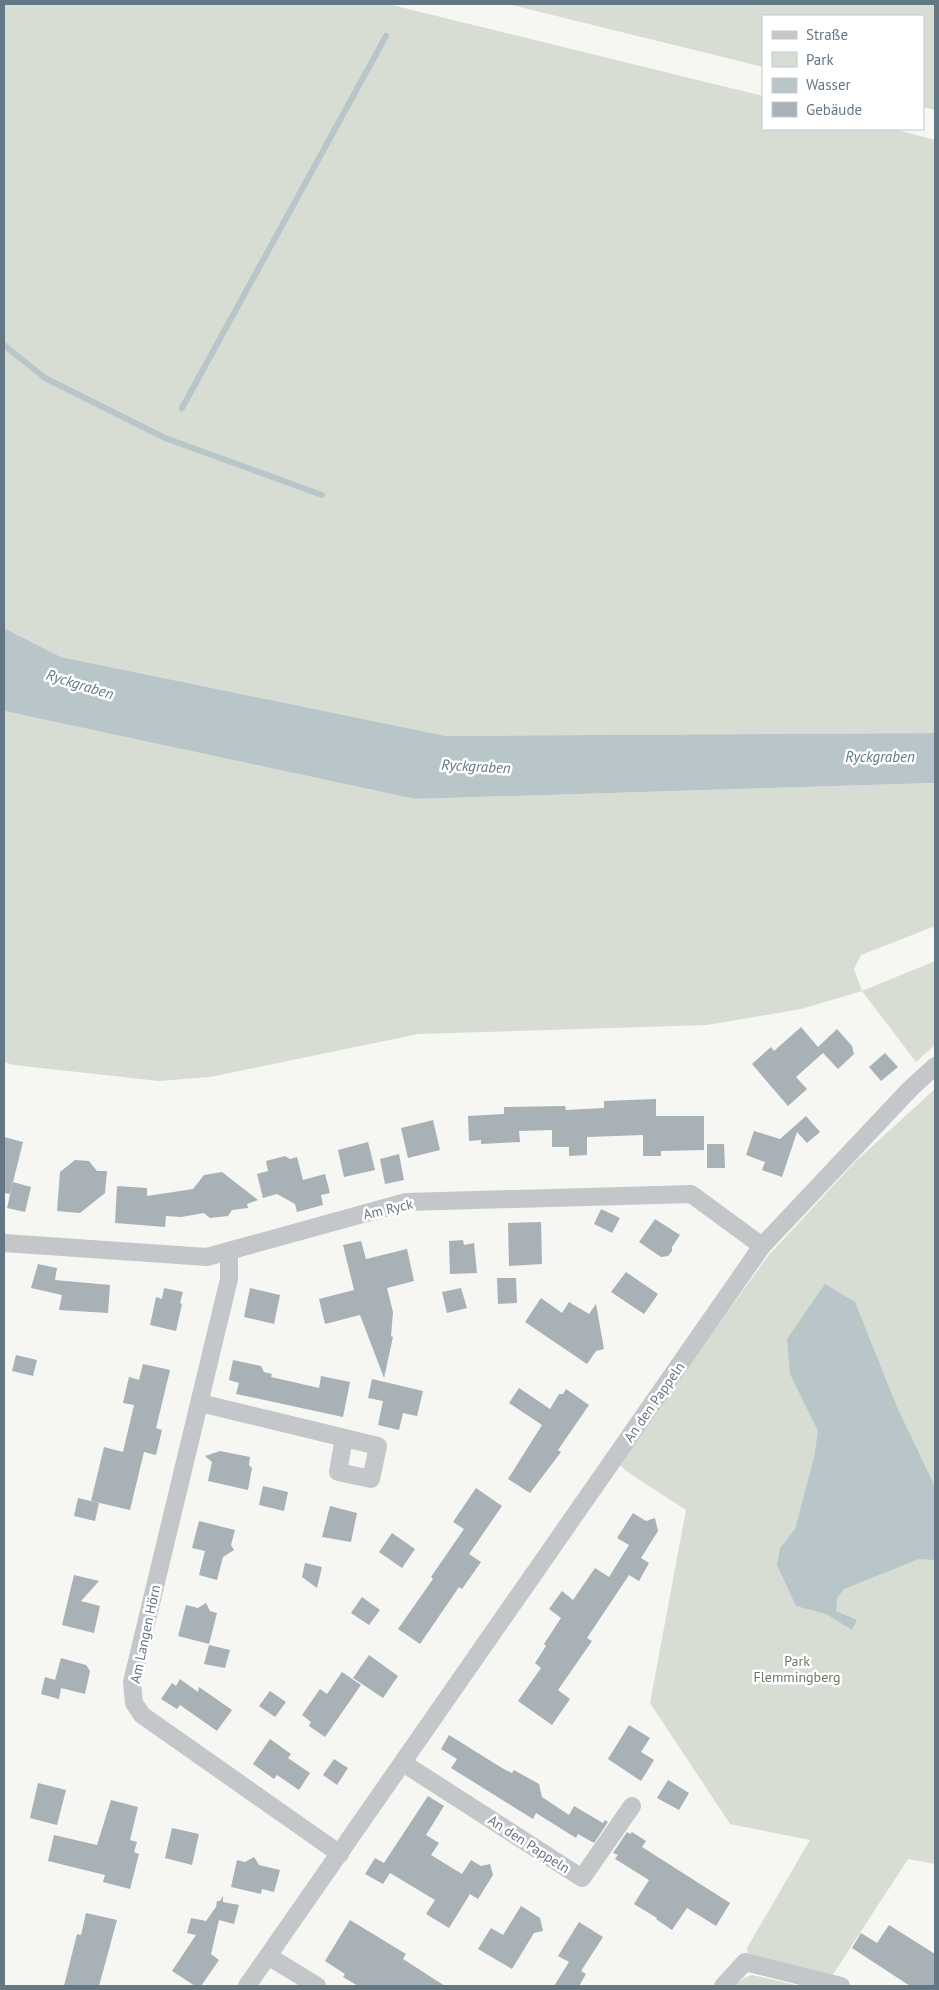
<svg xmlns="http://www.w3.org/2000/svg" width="939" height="1990" font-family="'PT Sans',sans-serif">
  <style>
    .green { fill: #d7ddd3 }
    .water { fill: #b9c6c9 }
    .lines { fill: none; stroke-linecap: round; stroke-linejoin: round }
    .stream { stroke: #b9c6c9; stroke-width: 6 }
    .building { fill: #a8b1b6 }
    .minor { stroke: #c3c7ca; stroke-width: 18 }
    .labels { text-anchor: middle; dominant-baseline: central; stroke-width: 5; stroke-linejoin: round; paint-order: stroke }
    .street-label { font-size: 14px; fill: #647784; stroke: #fff }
    .park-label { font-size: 14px; fill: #697b63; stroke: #fff }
    .water-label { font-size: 15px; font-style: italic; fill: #607981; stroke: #fff }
  </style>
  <rect width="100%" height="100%" fill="#f6f6f2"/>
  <g class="green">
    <path d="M4 4H388L763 96V129H894L935 140V733L446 736 61 657 4 628Z"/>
    <path d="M508 4H935V110L923 107V16H763V67Z"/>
    <path d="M4 711 415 799 935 783V926L861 955 854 969 862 991 935 961V1045L916 1062 862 991 801 1009 707 1025 418 1034 210 1077 159 1081 14 1065 4 1062Z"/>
    <path d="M935 1089V1864L908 1859 830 1979 748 1958 747 1948 810 1840 730 1824 650 1703 686 1510 626 1471 618 1463 768 1256 856 1161Z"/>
    <path d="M752 1975 800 1986H735L744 1978Z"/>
  </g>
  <g class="water">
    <path d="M4 628 61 657 446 736 935 733V783L415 799 4 711Z"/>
    <path d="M825 1284 855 1302 897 1407 935 1487V1560L919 1559 844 1589 837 1598 836 1611 857 1620 852 1630 826 1614 796 1606 777 1565 780 1548 795 1529 814 1458 818 1431 790 1374 787 1339Z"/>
  </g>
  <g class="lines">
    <g class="stream">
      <path d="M4 345 45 378 165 438 322 495"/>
      <path d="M182 408 386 36"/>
    </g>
  </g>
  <g class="building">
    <path d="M801 1027 818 1047 837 1029 852 1046 854 1054 838 1069 823 1053 796 1077 807 1089 788 1106 752 1064 771 1047 774 1051Z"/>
    <path d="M885 1053 898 1067 881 1081 869 1067Z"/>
    <path d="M656 1099V1116H704V1150L661 1151V1156H643V1135L587 1137V1155L569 1156V1147H552V1130L519 1131 520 1142 481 1144V1140L469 1141 468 1116 504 1114V1107L565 1106 566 1110 604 1108V1101Z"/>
    <path d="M806 1116 820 1132 807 1143 797 1132 782 1177 762 1170 765 1162 746 1155 754 1131 780 1139Z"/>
    <path d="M433 1120 440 1150 408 1158 401 1128Z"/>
    <path d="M4 1137 23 1142 10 1194 4 1193Z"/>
    <path d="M368 1142 375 1170 344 1177 338 1150Z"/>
    <path d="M707 1144H724L725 1168H707Z"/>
    <path d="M399 1154 404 1180 385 1184 380 1159Z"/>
    <path d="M285 1156 290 1159 297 1157 303 1180 325 1174 330 1193 321 1195 323 1205 297 1212 295 1204 277 1194 263 1198 257 1174 268 1171 266 1161Z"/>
    <path d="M75 1160 89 1161 97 1171H107L105 1193 80 1213 57 1211 60 1172Z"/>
    <path d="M222 1172 258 1200 247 1204 248 1208 232 1210 228 1216 210 1218 204 1213 181 1217 166 1216 165 1227 115 1223 117 1186 147 1188V1196L193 1189 204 1175Z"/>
    <path d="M13 1182 31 1187 25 1212 7 1208Z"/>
    <path d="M601 1209 620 1218 612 1233 594 1224Z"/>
    <path d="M655 1219 680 1235 672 1247V1251L668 1256 661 1257 639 1242Z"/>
    <path d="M541 1222 542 1264 509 1266 508 1223Z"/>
    <path d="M463 1240 464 1245 474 1243 477 1273 450 1274 449 1241Z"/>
    <path d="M361 1241 366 1259 407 1249 414 1281 387 1288 393 1312 391 1336 393 1337 384 1378 360 1315 325 1324 319 1299 354 1290 343 1245Z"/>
    <path d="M38 1264 57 1268 55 1280 110 1285 108 1313 59 1310 62 1295 31 1288Z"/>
    <path d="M626 1272 658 1294 644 1314 611 1292Z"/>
    <path d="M497 1278H516L517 1303 498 1304Z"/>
    <path d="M164 1288 183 1292 180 1303 182 1304 176 1331 150 1325 156 1297 162 1299Z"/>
    <path d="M250 1288 280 1295 274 1324 244 1317Z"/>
    <path d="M461 1288 467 1308 447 1313 442 1292Z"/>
    <path d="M541 1298 562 1313 569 1302 589 1314 596 1304 604 1349 596 1351 587 1364 525 1322Z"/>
    <path d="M16 1355 37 1360 33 1376 12 1371Z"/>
    <path d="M233 1360 261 1366 264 1372 272 1374 271 1377 319 1388 321 1376 350 1382 343 1417 236 1394 239 1383 229 1380Z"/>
    <path d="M143 1364 170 1370 156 1428 162 1430 156 1455 144 1452 130 1510 91 1501 104 1447 123 1452 134 1405 123 1403 129 1377 139 1380Z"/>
    <path d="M372 1379 423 1391 417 1416 403 1413 399 1430 378 1425 383 1401 368 1398Z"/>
    <path d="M519 1388 550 1409 559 1394H563L566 1389 589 1405 558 1450 561 1452 530 1493 508 1479 542 1425 509 1403Z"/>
    <path d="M220 1451 250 1457 249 1465 252 1468 248 1490 208 1481 212 1462 205 1456Z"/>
    <path d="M263 1486 288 1492 284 1511 259 1505Z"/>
    <path d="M476 1488 502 1506 469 1554 481 1562 462 1589 459 1587 420 1644 398 1629 433 1579 431 1577 464 1529 453 1522Z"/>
    <path d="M78 1498 99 1503 95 1521 74 1516Z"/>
    <path d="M330 1506 357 1513 351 1542 322 1537Z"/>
    <path d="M633 1513 646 1521 655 1518 658 1531 641 1558 649 1563 639 1581 629 1575 587 1638 592 1641 558 1690 570 1699 552 1725 518 1701 541 1668 535 1663 546 1646 544 1644 561 1618 549 1609 562 1591 573 1600 595 1568 609 1577 629 1545 617 1538Z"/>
    <path d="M199 1521 235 1530 231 1545 234 1550 223 1557 217 1580 199 1575 205 1551 192 1548Z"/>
    <path d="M392 1533 415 1549 402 1568 379 1552Z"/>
    <path d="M305 1563 322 1567 317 1588 302 1577Z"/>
    <path d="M74 1575 99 1581 81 1601 100 1606 94 1633 62 1625Z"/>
    <path d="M362 1597 380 1610 369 1625 351 1613Z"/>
    <path d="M206 1603 210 1611 217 1613 209 1644 178 1636 186 1605 198 1608Z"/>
    <path d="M209 1645 230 1650 225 1668 204 1664Z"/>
    <path d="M369 1655 398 1676 383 1698 353 1678Z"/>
    <path d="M61 1658 86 1665 90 1671 85 1694 61 1688 59 1699 41 1694 45 1677 55 1680Z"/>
    <path d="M342 1672 361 1685 325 1737 309 1726 311 1722 302 1715 320 1689 327 1694Z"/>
    <path d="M180 1679 198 1692 199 1687 232 1710 217 1731 180 1705 177 1709 161 1699 172 1683 176 1686Z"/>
    <path d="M270 1691 286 1702 275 1717 259 1706Z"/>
    <path d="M629 1725 650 1738 641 1752 654 1760 641 1781 608 1759Z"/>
    <path d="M449 1735 502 1768 512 1773 514 1770 539 1784 542 1797 569 1815 574 1806 603 1823 605 1820 608 1822 594 1843 578 1834 576 1838 536 1813 533 1819 451 1768 457 1759 441 1749Z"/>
    <path d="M270 1739 291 1754 288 1758 310 1773 299 1790 277 1775 274 1779 253 1764Z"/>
    <path d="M334 1759 348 1768 337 1785 323 1775Z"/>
    <path d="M668 1780 689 1793 679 1810 657 1798Z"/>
    <path d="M38 1783 66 1790 57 1825 30 1818Z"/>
    <path d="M428 1796 444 1806 426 1835 439 1843 431 1855 462 1874 471 1860 481 1866 490 1864 493 1875 478 1899 470 1894 449 1928 426 1914 435 1900 390 1873 383 1884 365 1874 375 1858 384 1863Z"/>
    <path d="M111 1800 138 1807 130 1840 137 1842 134 1852 139 1854 130 1889 103 1882 105 1875 48 1861 54 1835 97 1845Z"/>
    <path d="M172 1828 199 1834 192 1865 165 1858Z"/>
    <path d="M627 1832 630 1834 632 1832 646 1841 642 1847 730 1903 716 1926 687 1908 672 1930 656 1919 657 1918 634 1904 649 1880 615 1859 618 1855 613 1853Z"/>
    <path d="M254 1857 259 1865 280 1870 274 1892 262 1889 261 1894 231 1887 237 1860 245 1862Z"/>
    <path d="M223 1896V1902L239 1905 234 1924 219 1920 211 1954 219 1960 201 1986H195L172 1971 196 1935 187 1933 191 1918 206 1921 216 1907 217 1901H220Z"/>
    <path d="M521 1906 540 1918 543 1931 534 1933 512 1969 478 1949 491 1928 503 1935Z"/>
    <path d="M86 1913 117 1920 99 1986H64L77 1934 81 1935Z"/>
    <path d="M350 1920 406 1954 403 1959 445 1986H358L343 1977 345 1974 325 1961Z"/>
    <path d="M579 1922 603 1937 581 1971 586 1974 579 1986H554L569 1962 558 1956Z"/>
    <path d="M889 1925 935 1954V1986H910L852 1948 861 1933 877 1943Z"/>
  </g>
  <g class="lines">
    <g class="minor">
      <path d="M4 1243 207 1257 406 1202 691 1194 762 1246"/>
      <path d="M229 1252V1279L132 1682 134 1703 142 1715 340 1854"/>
      <path d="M200 1403 378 1446 371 1479 338 1472 344 1438"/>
      <path d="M403 1763 582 1878 632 1806"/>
      <path d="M268 1956 317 1986"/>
      <path d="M247 1986 762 1246 910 1089 935 1066"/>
      <path d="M723 1986 745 1962 841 1986"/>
    </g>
  </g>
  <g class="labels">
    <g class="street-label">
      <text transform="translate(388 1209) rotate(-13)">Am Ryck</text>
      <text transform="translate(654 1402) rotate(-55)">An den Pappeln</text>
      <text transform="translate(145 1634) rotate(-78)">Am Langen Hörn</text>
      <text transform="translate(529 1844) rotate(33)">An den Pappeln</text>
    </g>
    <g class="park-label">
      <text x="797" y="1661">Park<tspan x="797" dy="16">Flemmingberg</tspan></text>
    </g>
    <g class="water-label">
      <text transform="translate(80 684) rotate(17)">Ryckgraben</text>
      <text x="880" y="756">Ryckgraben</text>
      <text transform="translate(476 766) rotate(3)">Ryckgraben</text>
    </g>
  </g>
  <rect width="939" height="1990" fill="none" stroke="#647784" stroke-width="10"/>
  <rect x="762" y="15" width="162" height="115" fill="#ffffff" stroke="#c1c9ce"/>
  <rect x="772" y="31" width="25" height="8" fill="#c3c7ca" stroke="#c1c9ce"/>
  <text x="806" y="40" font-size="15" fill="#647784">Straße</text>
  <rect x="772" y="52" width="25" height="15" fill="#d7ddd3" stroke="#c1c9ce"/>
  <text x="806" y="65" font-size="15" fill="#647784">Park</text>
  <rect x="772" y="78" width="25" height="15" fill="#b9c6c9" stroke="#c1c9ce"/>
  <text x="806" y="90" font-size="15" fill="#647784">Wasser</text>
  <rect x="772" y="102" width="25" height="15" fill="#a8b1b6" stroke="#c1c9ce"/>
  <text x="806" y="115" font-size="15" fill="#647784">Gebäude</text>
</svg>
